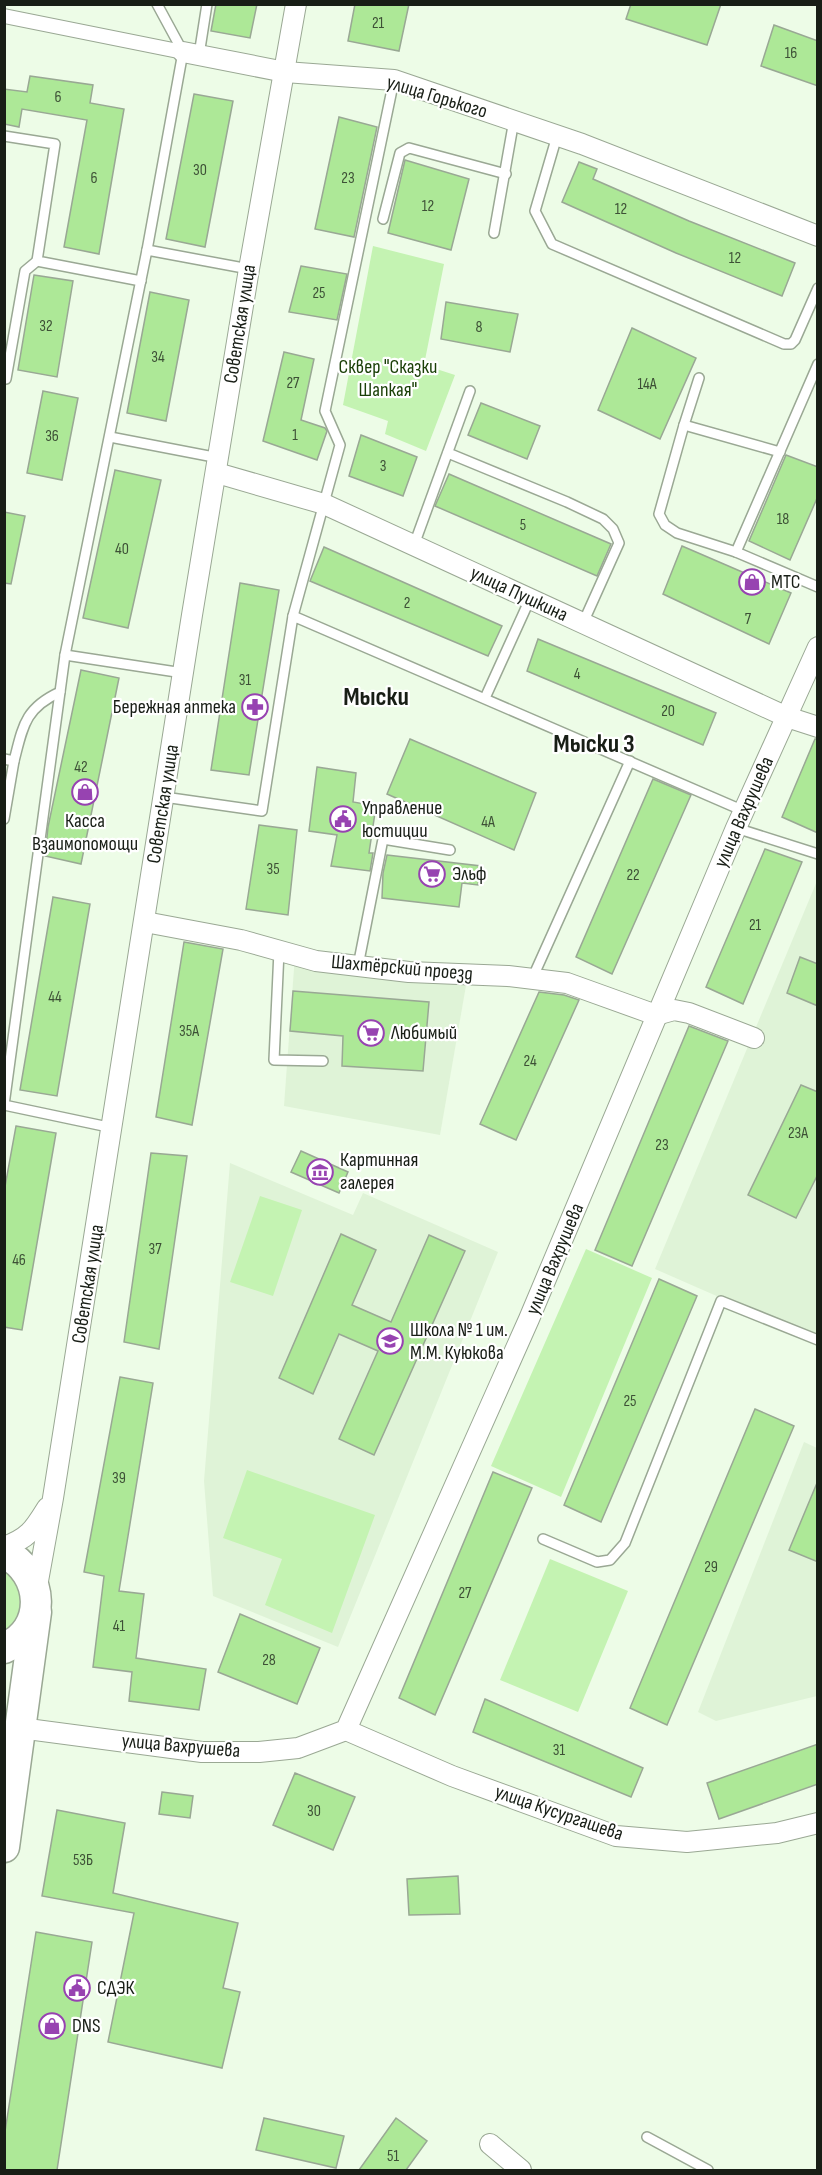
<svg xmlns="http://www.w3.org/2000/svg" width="822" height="2175" font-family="'Sofia Sans Condensed',sans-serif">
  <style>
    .built { fill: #dff3d7 }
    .green { fill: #c4f3b2 }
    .building { fill: #ade897; stroke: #99a894; stroke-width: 1.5 }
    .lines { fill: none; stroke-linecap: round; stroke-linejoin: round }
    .service-casing { stroke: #9aa894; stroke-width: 12 }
    .pedestrian-casing { stroke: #9aa894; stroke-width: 16 }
    .minor-casing { stroke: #9aa894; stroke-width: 22 }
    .primary-casing { stroke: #9aa894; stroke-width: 33 }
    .service { stroke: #fff; stroke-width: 9 }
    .pedestrian { stroke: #fff; stroke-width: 14 }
    .minor { stroke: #fff; stroke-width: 20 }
    .primary { stroke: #fff; stroke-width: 30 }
    .labels { text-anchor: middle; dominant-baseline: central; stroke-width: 4.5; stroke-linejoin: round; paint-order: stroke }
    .number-label { font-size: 16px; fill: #3d5036 }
    .street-label { font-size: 20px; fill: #181e16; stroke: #fff }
    .park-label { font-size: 20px; fill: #1b4008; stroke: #fff }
    .poi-label { font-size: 20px; fill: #181e16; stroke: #fff; text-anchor: start }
    .district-label { font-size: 26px; font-weight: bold; fill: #181e16; stroke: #fff }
  </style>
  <rect width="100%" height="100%" fill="#edfce7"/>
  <g class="built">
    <path d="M817 881V1340L655 1269Z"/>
    <path d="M295 955 468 974 440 1135 284 1106Z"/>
    <path d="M230 1163 353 1215 363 1193 498 1252 338 1647 213 1596 204 1481Z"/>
    <path d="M804 1442 817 1448V1696L716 1721 698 1712Z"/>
  </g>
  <g class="green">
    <path d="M373 246 444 264 424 365 455 375 426 451 385 434 388 421 343 405Z"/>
    <path d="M260 1196 302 1210 273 1296 230 1282Z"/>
    <path d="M586 1249 652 1278 561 1497 491 1466Z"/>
    <path d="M247 1470 375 1515 332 1633 265 1605 282 1559 223 1538Z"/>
    <path d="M550 1559 628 1591 578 1712 500 1680Z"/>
    <path d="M4 1570C19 1582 30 1603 18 1622 15 1627 9 1632 4 1636Z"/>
  </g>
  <g class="building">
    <path d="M216 4H257L250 38 211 31Z"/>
    <path d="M355 4H409L399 51 348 41Z"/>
    <path d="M631 4H721L707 45 626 19Z"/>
    <path d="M774 25 818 41V86L761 66Z"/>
    <path d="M30 76 93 85 90 103 124 109 99 254 64 247 87 120 22 109 19 127 4 124V89L27 92Z"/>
    <path d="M194 94 233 101 205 247 166 239Z"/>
    <path d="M339 117 377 127 354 237 315 229Z"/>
    <path d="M405 160 469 179 451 250 388 233Z"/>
    <path d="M579 162 597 169 593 179 689 221 795 263 782 296 676 253 562 202Z"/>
    <path d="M301 266 347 274 337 320 289 312Z"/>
    <path d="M34 275 73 281 57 377 18 370Z"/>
    <path d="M150 292 189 300 166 421 127 413Z"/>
    <path d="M446 302 518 314 510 352 441 339Z"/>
    <path d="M632 328 696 358 660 439 598 410Z"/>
    <path d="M284 352 314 359 301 420 325 428 327 431 317 460 263 441Z"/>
    <path d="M43 391 78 398 62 480 27 473Z"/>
    <path d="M481 403 540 426 527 459 468 435Z"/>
    <path d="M361 435 417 457 403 496 349 476Z"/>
    <path d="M786 455 818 467V496L790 560 749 541Z"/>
    <path d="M115 470 161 480 128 628 83 618Z"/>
    <path d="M449 474 611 544 597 576 435 506Z"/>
    <path d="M4 512 25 516 11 584 4 583Z"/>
    <path d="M682 546 791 593 769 644 663 594Z"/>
    <path d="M324 547 502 626 488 656 310 581Z"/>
    <path d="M240 583 279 590 249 775 211 770Z"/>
    <path d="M538 639 716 713 703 745 527 671Z"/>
    <path d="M81 670 119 678 81 864 45 856 48 827Z"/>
    <path d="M410 739 536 793 514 850 387 794Z"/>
    <path d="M815 739H818V833L782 817Z"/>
    <path d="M317 767 356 773 353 802 376 806 369 853H373L370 871 331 866 337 835 309 831Z"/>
    <path d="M653 779 691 795 612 974 576 957Z"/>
    <path d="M259 825 297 830 288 915 246 909Z"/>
    <path d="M765 849 802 862 743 1004 706 987Z"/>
    <path d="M387 855 481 866 478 885 462 883 459 907 382 898 383 873Z"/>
    <path d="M53 897 90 904 57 1096 20 1090Z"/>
    <path d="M184 942 223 949 192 1125 156 1117Z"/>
    <path d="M800 957 818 964V1006L787 993Z"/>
    <path d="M293 991 429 1002 423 1071 342 1066 343 1036 290 1031Z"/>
    <path d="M539 992 564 995 579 1000 516 1140 480 1124Z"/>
    <path d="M689 1026 728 1041 632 1266 595 1250Z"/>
    <path d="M801 1085 818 1092V1174L796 1218 748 1195Z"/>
    <path d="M16 1126 56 1133 22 1330 4 1327V1192Z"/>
    <path d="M301 1151 348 1172 339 1193 291 1172Z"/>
    <path d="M151 1153 187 1156 159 1349 124 1342Z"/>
    <path d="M341 1234 376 1250 352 1305 391 1322 429 1235 465 1251 374 1455 339 1439 378 1351 339 1334 313 1394 279 1378Z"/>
    <path d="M659 1279 697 1296 601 1522 564 1505Z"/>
    <path d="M120 1377 153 1383 119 1591 144 1594 136 1658 206 1669 199 1710 129 1701 132 1672 93 1667 104 1576 84 1572Z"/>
    <path d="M755 1409 794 1426 667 1725 630 1708Z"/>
    <path d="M493 1472 532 1488 435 1715 399 1698Z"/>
    <path d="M817 1483H818V1562L789 1550Z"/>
    <path d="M240 1614 320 1648 297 1704 218 1672Z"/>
    <path d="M485 1699 643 1768 631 1797 473 1732Z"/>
    <path d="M818 1744V1784L719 1819 707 1783Z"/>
    <path d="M295 1773 355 1797 333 1850 273 1825Z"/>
    <path d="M162 1792 193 1796 190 1818 159 1814Z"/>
    <path d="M57 1810 125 1823 113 1893 238 1923 223 1988 240 1992 222 2068 108 2042 134 1913 42 1896Z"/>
    <path d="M458 1876 460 1914 409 1915 407 1879Z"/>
    <path d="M36 1932 92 1942 57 2170H4V2138Z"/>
    <path d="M264 2118 344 2136 336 2168 256 2150Z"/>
    <path d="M396 2118 427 2141 406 2170H359Z"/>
  </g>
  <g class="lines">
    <g class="service-casing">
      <g id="service">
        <path d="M199 55 207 4"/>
        <path d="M4 136 55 144 37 261 141 281"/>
        <path d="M557 136 535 211 552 244 784 344H791L795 340 818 288"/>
        <path d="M383 219 400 153 409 148 506 174"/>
        <path d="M494 233 514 120"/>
        <path d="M147 250 183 52 157 4"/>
        <path d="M818 364 736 552 818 587"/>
        <path d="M699 378 684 425 780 452"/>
        <path d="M6 379 25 271 37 261"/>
        <path d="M684 425 659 514 665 525 677 533 736 552"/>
        <path d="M110 437 219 458"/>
        <path d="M448 453 567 502 603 519 613 529 619 543 583 623"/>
        <path d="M414 545 470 391"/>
        <path d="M293 616 340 445 325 411 394 80"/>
        <path d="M183 673 65 655 147 250 249 269"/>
        <path d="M485 698 530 599"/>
        <path d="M4 759 14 761C23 726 25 708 60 692L65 655"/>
        <path d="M164 797 262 811 293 616 744 811"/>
        <path d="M4 819 14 761"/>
        <path d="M736 828 818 854"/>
        <path d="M279 951 274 1060 323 1061"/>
        <path d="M358 966 383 839 450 850"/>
        <path d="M532 979 630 761"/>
        <path d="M4 1105 60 692"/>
        <path d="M4 1105 113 1128"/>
        <path d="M543 1539 597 1562 610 1560 625 1543 721 1301 818 1340"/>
        <path d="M647 2137 708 2170"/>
      </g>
    </g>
    <g class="pedestrian-casing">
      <path id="pedestrian" d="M4 16 183 52"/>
    </g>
    <g class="minor-casing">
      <g id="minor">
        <path d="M183 52 285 72 394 80 582 144 818 236"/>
        <path d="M217 473 324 504 787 717 818 727"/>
        <path d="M145 922 241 940 316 961 409 972 508 976 567 983 656 1015 674 1010 689 1013 754 1038"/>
        <path d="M4 1547C29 1538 34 1529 47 1508"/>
        <path d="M36 1592 53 1498 192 615 249 269 296 4"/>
        <path d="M20 1728 202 1752H259L298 1748 346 1730 529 1319 736 828 818 647"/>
        <path d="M346 1730 452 1776 616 1836 687 1842 777 1833 818 1823"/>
        <path d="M490 2144 521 2170"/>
      </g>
    </g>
    <g class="primary-casing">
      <g id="primary">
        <path d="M4 1553C45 1572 48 1631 4 1648"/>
        <path d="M4 1847 36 1612"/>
      </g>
    </g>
    <use href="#service" class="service"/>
    <use href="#pedestrian" class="pedestrian"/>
    <use href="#minor" class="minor"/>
    <use href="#primary" class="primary"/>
  </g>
  <defs>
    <g id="shop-ring" transform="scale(1.35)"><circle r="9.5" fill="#fff" stroke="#9743b1" stroke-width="1.5"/><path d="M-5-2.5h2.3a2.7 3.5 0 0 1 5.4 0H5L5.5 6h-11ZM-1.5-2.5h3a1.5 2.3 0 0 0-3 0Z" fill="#9743b1"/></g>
    <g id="pharmacy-ring" transform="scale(1.35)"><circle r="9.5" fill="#fff" stroke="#9743b1" stroke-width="1.5"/><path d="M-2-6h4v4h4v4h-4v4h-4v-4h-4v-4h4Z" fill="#9743b1"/></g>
    <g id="civic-ring" transform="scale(1.35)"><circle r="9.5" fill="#fff" stroke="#9743b1" stroke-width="1.5"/><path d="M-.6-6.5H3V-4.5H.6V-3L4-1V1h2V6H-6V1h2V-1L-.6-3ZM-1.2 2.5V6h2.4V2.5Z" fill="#9743b1"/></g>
    <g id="supermarket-ring" transform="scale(1.35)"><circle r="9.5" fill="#fff" stroke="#9743b1" stroke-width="1.5"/><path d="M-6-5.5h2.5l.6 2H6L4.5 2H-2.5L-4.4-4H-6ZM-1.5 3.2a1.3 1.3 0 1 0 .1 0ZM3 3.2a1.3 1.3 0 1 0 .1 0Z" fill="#9743b1"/></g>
    <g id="museum-ring" transform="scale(1.35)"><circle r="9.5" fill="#fff" stroke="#9743b1" stroke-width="1.5"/><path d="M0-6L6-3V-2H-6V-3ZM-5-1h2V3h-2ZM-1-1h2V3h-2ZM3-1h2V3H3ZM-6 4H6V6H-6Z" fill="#9743b1"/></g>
    <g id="school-ring" transform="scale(1.35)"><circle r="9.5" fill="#fff" stroke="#9743b1" stroke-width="1.5"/><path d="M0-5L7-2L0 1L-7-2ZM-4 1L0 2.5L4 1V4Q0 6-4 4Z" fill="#9743b1"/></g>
  </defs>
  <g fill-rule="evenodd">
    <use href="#shop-ring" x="752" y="582"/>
    <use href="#pharmacy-ring" x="255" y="707"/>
    <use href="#shop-ring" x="85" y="792"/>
    <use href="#civic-ring" x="343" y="819"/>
    <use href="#supermarket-ring" x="432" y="874"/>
    <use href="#supermarket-ring" x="371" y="1033"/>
    <use href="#museum-ring" x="320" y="1172"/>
    <use href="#school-ring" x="390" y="1341"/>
    <use href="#civic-ring" x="77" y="1988"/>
    <use href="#shop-ring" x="52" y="2026"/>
  </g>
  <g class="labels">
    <g class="number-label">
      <text x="378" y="23">21</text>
      <text x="791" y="53">16</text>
      <text x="58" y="97">6</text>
      <text x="200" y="170">30</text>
      <text x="94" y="178">6</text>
      <text x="348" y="178">23</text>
      <text x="428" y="206">12</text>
      <text x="621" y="209">12</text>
      <text x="735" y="258">12</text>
      <text x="319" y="293">25</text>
      <text x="46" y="326">32</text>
      <text x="479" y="327">8</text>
      <text x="158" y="357">34</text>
      <text x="293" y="383">27</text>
      <text x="647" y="384">14А</text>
      <text x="295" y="435">1</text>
      <text x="52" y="436">36</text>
      <text x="383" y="466">3</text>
      <text x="783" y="519">18</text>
      <text x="523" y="525">5</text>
      <text x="122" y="549">40</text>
      <text x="407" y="603">2</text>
      <text x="748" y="619">7</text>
      <text x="577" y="674">4</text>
      <text x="245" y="680">31</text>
      <text x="668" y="711">20</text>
      <text x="81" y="767">42</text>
      <text x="488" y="822">4А</text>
      <text x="273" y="869">35</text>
      <text x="633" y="875">22</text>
      <text x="755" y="925">21</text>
      <text x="55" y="997">44</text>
      <text x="189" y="1031">35А</text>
      <text x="530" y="1061">24</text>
      <text x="798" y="1133">23А</text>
      <text x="662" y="1145">23</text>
      <text x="155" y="1249">37</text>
      <text x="19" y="1260">46</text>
      <text x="630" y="1401">25</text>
      <text x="119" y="1478">39</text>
      <text x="711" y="1567">29</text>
      <text x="465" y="1593">27</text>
      <text x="119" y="1626">41</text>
      <text x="269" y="1660">28</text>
      <text x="559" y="1750">31</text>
      <text x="314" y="1811">30</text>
      <text x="83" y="1860">53Б</text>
      <text x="393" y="2156">51</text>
    </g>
    <g class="street-label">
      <text transform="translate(437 97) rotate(17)">улица Горького</text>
      <text transform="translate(240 324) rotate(-81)">Советская улица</text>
      <text transform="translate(519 594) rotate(25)">улица Пушкина</text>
      <text transform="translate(163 804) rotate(-81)">Советская улица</text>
      <text transform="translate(744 812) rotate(-66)">улица Вахрушева</text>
      <text transform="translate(402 968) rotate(5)">Шахтёрский проезд</text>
      <text transform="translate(555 1259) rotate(-67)">улица Вахрушева</text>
      <text transform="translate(88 1284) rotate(-81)">Советская улица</text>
      <text transform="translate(181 1746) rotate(5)">улица Вахрушева</text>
      <text transform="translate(559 1813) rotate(19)">улица Кусургашева</text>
    </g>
    <g class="park-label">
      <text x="388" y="367">Сквер "Сказки<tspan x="388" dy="23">Шапкая"</tspan></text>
    </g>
    <g class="poi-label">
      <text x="771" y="582">МТС</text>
      <text x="236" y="707" text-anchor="end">Бережная аптека</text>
      <text x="362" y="808">Управление<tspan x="362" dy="23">юстиции</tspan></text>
      <text x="85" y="821" text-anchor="middle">Касса<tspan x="85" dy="23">Взаимопомощи</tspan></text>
      <text x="452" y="874">Эльф</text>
      <text x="391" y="1033">Любимый</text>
      <text x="340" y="1160">Картинная<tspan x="340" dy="23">галерея</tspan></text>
      <text x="410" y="1330">Школа № 1 им.<tspan x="410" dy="23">М.М. Куюкова</tspan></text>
      <text x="97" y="1988">СДЭК</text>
      <text x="72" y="2026">DNS</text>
    </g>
    <g class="district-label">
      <text x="376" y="697">Мыски</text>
      <text x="594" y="744">Мыски 3</text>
    </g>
  </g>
  <rect width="822" height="2175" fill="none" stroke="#181e16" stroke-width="12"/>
</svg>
